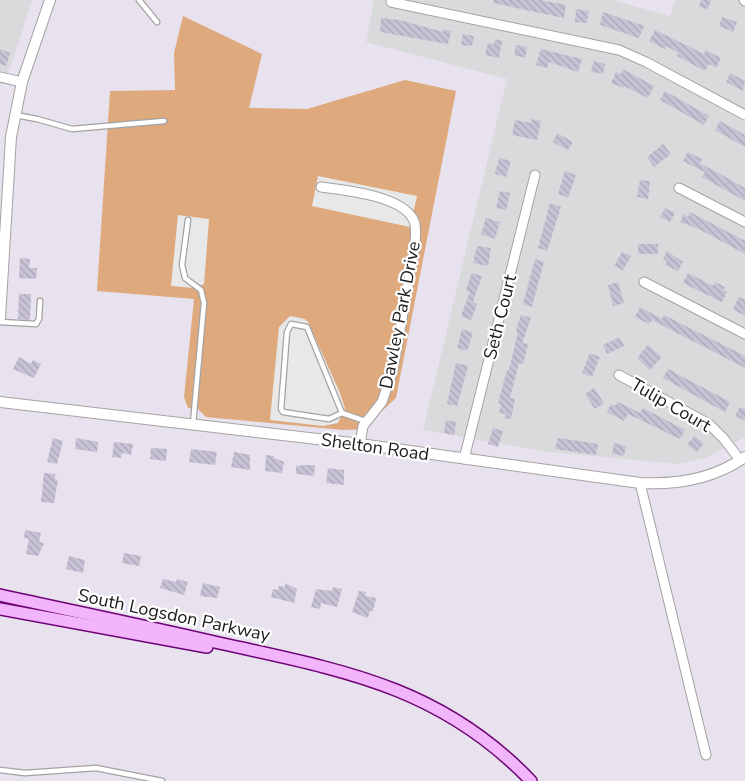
<svg xmlns="http://www.w3.org/2000/svg" width="745" height="781" font-family="'Nunito Sans',sans-serif">
  <style>
    .residential { fill: #d9dadb }
    .pitch { fill: #dfa97e }
    .parking { fill: #e8e8e8 }
    .building { fill: url(#building-back-hatch) }
    .lines { fill: none; stroke-linecap: round; stroke-linejoin: round }
    .service-casing { stroke: #a3a3a3; stroke-width: 7 }
    .minor-casing { stroke: #a3a3a3; stroke-width: 11 }
    .tertiary-casing { stroke: #a3a3a3; stroke-width: 12 }
    .secondary-casing { stroke: #6d0374; stroke-width: 14 }
    .service { stroke: #fff; stroke-width: 4.5 }
    .minor { stroke: #fff; stroke-width: 9 }
    .tertiary { stroke: #fff; stroke-width: 10 }
    .secondary { stroke: #f2b4fa; stroke-width: 11 }
    .labels { text-anchor: middle; dominant-baseline: central; stroke-width: 4.5; stroke-linejoin: round; paint-order: stroke }
    .street-label { font-size: 18px; fill: #1c1c1c; stroke: #fff }
  </style>
  <defs>
    <pattern id="building-back-hatch" width="6" height="6" patternUnits="userSpaceOnUse" patternTransform="scale(1.25)"><rect width="6" height="6" fill="#c7c2d5"/><path d="M-1 5l2 2M0 0l6 6M5-1l2 2" fill="none" stroke="#aaa6b6"/></pattern>
  </defs>
  <rect width="100%" height="100%" fill="#e8e2ee"/>
  <g class="residential">
    <path d="M0 0H32L11 66 0 86Z"/>
    <path d="M374 0H612L670 16 675 0H745V437L705 458 678 464 548 452 423 430 507 79 366 42Z"/>
  </g>
  <path class="pitch" d="M183 16 262 54 249 108 307 109 405 80 456 91 396 398 370 422 367 429 343 430 206 417 198 409 188 408 184 397 194 299 97 291 110 91 175 90 174 53Z"/>
  <g class="parking">
    <path d="M318 176 417 196 410 227 312 206Z"/>
    <path d="M178 215 209 219 204 284 194 288 171 286Z"/>
    <path d="M290 316 305 319 308 322 340 393 345 408 338 423 323 426 270 420 279 327Z"/>
  </g>
  <g class="building">
    <path d="M494 0H540L566 5 564 18 493 3Z"/>
    <path d="M701 0H711L708 9 699 7Z"/>
    <path d="M576 9 589 11 587 23 575 22Z"/>
    <path d="M603 12 644 26 639 38 600 25Z"/>
    <path d="M722 17 737 22 733 32 719 26Z"/>
    <path d="M381 18 399 20 443 32 444 29 451 31 448 44 380 32Z"/>
    <path d="M655 30 704 54 706 50 721 58 716 68 709 64 705 71 677 56 679 53 666 46 665 49 649 41Z"/>
    <path d="M463 34 474 36 472 46 461 45Z"/>
    <path d="M495 39 502 41 499 58 485 55 488 43 494 44Z"/>
    <path d="M516 45 527 47 525 58 514 55Z"/>
    <path d="M0 49 10 53 6 66 0 64Z"/>
    <path d="M541 49 582 59 578 72 549 62 547 68 536 65Z"/>
    <path d="M594 61 605 64 603 74 591 72Z"/>
    <path d="M623 69 654 86 648 98 624 86 623 88 611 83 616 72 621 74Z"/>
    <path d="M730 73 745 81 743 91 726 82Z"/>
    <path d="M665 91 709 116 704 125 660 100Z"/>
    <path d="M532 119 541 121 537 140 512 135 515 120 531 123Z"/>
    <path d="M720 121 745 135V147L715 130Z"/>
    <path d="M557 133 573 142 568 150 553 142Z"/>
    <path d="M663 144 671 154 654 167 647 157Z"/>
    <path d="M688 152 702 159 700 163 745 188V201L702 177 705 172 683 161Z"/>
    <path d="M499 158 511 161 506 177 495 174Z"/>
    <path d="M565 171 576 175 568 198 558 194Z"/>
    <path d="M640 180 650 181 648 199 637 197Z"/>
    <path d="M500 191 510 193 506 210 496 208Z"/>
    <path d="M550 203 561 207 547 251 538 248Z"/>
    <path d="M665 208 675 213 670 222 660 217Z"/>
    <path d="M690 212 745 241V254L699 229 680 222 684 214 688 217Z"/>
    <path d="M486 218 500 222 495 239 481 234Z"/>
    <rect x="638" y="244" width="20" height="10"/>
    <path d="M477 246 491 248 488 266 473 263Z"/>
    <path d="M667 251 683 262 678 271 665 265 667 261 663 259Z"/>
    <path d="M622 252 631 256 623 270 614 266Z"/>
    <path d="M20 258 30 259 29 268H37L36 279 19 278Z"/>
    <path d="M535 259 544 262 532 307 523 304Z"/>
    <path d="M472 273 482 276 473 302 477 304 471 320 461 316 470 292 466 290Z"/>
    <path d="M688 273 713 286 715 282 725 287 723 290 727 292 722 302 683 283Z"/>
    <path d="M618 282 624 303 613 306 608 285Z"/>
    <path d="M19 294H31L30 320 18 319Z"/>
    <path d="M739 297 745 300V316L733 309Z"/>
    <path d="M640 307 662 319 664 315 745 356V368L652 320 649 324 635 317Z"/>
    <path d="M521 315 531 318 522 343 528 344 523 364 519 363 510 398 515 399 511 419 505 418 506 414 499 413 501 404 498 403 507 370H509L518 332 516 331Z"/>
    <path d="M462 329 473 333 467 351 457 348Z"/>
    <path d="M620 337 624 346 607 354 603 345Z"/>
    <path d="M648 345 662 357 650 370 637 358Z"/>
    <path d="M590 353 600 357 592 377 582 373Z"/>
    <path d="M19 357 31 364 33 360 41 364 34 378 13 369Z"/>
    <path d="M456 363 468 366 457 406 447 404Z"/>
    <path d="M668 369 730 402 725 412 663 378Z"/>
    <path d="M594 388 604 403 595 409 585 394Z"/>
    <path d="M618 402 640 413 643 408 685 430 680 439 628 414 624 421 607 412 611 404 615 406Z"/>
    <path d="M740 407 745 409V421L735 416Z"/>
    <path d="M446 420 456 422 454 435 444 433Z"/>
    <path d="M493 428 503 431 498 447 488 444Z"/>
    <path d="M695 436 704 444 696 452 687 444Z"/>
    <path d="M53 438 63 441 57 464 47 462Z"/>
    <path d="M76 438 98 442 97 452 75 449Z"/>
    <path d="M558 438 598 444 596 455 555 449Z"/>
    <path d="M114 442 133 444 131 455 122 453 121 458 112 457Z"/>
    <path d="M614 443 626 446 624 456 612 454Z"/>
    <path d="M151 448 167 449 166 461 150 459Z"/>
    <path d="M191 449 217 452 215 465 189 462Z"/>
    <path d="M234 452 250 455V470L231 467Z"/>
    <path d="M266 455 274 456V458L284 462 282 473 265 471Z"/>
    <path d="M304 465H315L314 476 296 474V466Z"/>
    <path d="M328 468 344 470V485L326 483Z"/>
    <path d="M44 473 55 474V479L58 480 54 503 41 502Z"/>
    <path d="M25 530 41 533 39 542 44 543 38 556 26 554 29 539 24 538Z"/>
    <path d="M124 553 141 556 139 566 122 563Z"/>
    <path d="M69 556 85 560 83 573 66 569Z"/>
    <path d="M163 579 176 582 177 579 188 582 184 595 160 588Z"/>
    <path d="M203 583 220 587 217 598 200 596Z"/>
    <path d="M285 583 297 589 294 603 271 597 273 589 278 590 279 586 285 587Z"/>
    <path d="M333 587 342 589 337 607 321 603 320 609 311 607 316 589 332 591Z"/>
    <path d="M359 591 366 592 365 596 376 598 373 611H370L368 618 352 612Z"/>
  </g>
  <g class="lines">
    <g class="service-casing">
      <g id="service">
        <path d="M139 0 157 22"/>
        <path d="M15 115 37 119 72 129 164 121"/>
        <path d="M188 220 182 265 185 278 201 290 204 303 193 424"/>
        <path d="M0 322 36 324 39 319 40 301"/>
        <path d="M342 413 307 327 291 324 287 332 281 409 283 412 329 419 342 413 365 421"/>
        <path d="M0 770 25 773 96 768 162 781"/>
      </g>
    </g>
    <g class="minor-casing">
      <g id="minor">
        <path d="M744 0 745 1"/>
        <path d="M391 2 619 50 646 62 745 115"/>
        <path d="M0 77 22 82"/>
        <path d="M321 187C345 190 404 196 414 221 417 229 415 237 415 245L393 370 382 402 363 426 360 444"/>
        <path d="M679 188 745 222"/>
        <path d="M644 282 745 334"/>
        <path d="M619 375 709 424 724 439 740 460"/>
        <path d="M464 459 535 175"/>
        <path d="M640 483 706 755"/>
      </g>
    </g>
    <g class="tertiary-casing">
      <g id="tertiary">
        <path d="M0 318 11 137 22 82 50 0"/>
        <path d="M0 402 360 444 640 483C677 485 715 478 745 457"/>
      </g>
    </g>
    <g class="secondary-casing">
      <g id="secondary">
        <path d="M0 595C73 611 146 626 219 643 341 670 440 686 531 781"/>
        <path d="M0 609 207 647"/>
      </g>
    </g>
    <use href="#service" class="service"/>
    <use href="#minor" class="minor"/>
    <use href="#tertiary" class="tertiary"/>
    <use href="#secondary" class="secondary"/>
  </g>
  <g class="labels">
    <g class="street-label">
      <text transform="translate(400 315) rotate(-79)">Dawley Park Drive</text>
      <text transform="translate(500 317) rotate(-76)">Seth Court</text>
      <text transform="translate(671 405) rotate(30)">Tulip Court</text>
      <text transform="translate(375 447) rotate(8)">Shelton Road</text>
      <text transform="translate(174 615) rotate(12)">South Logsdon Parkway</text>
    </g>
  </g>
</svg>
